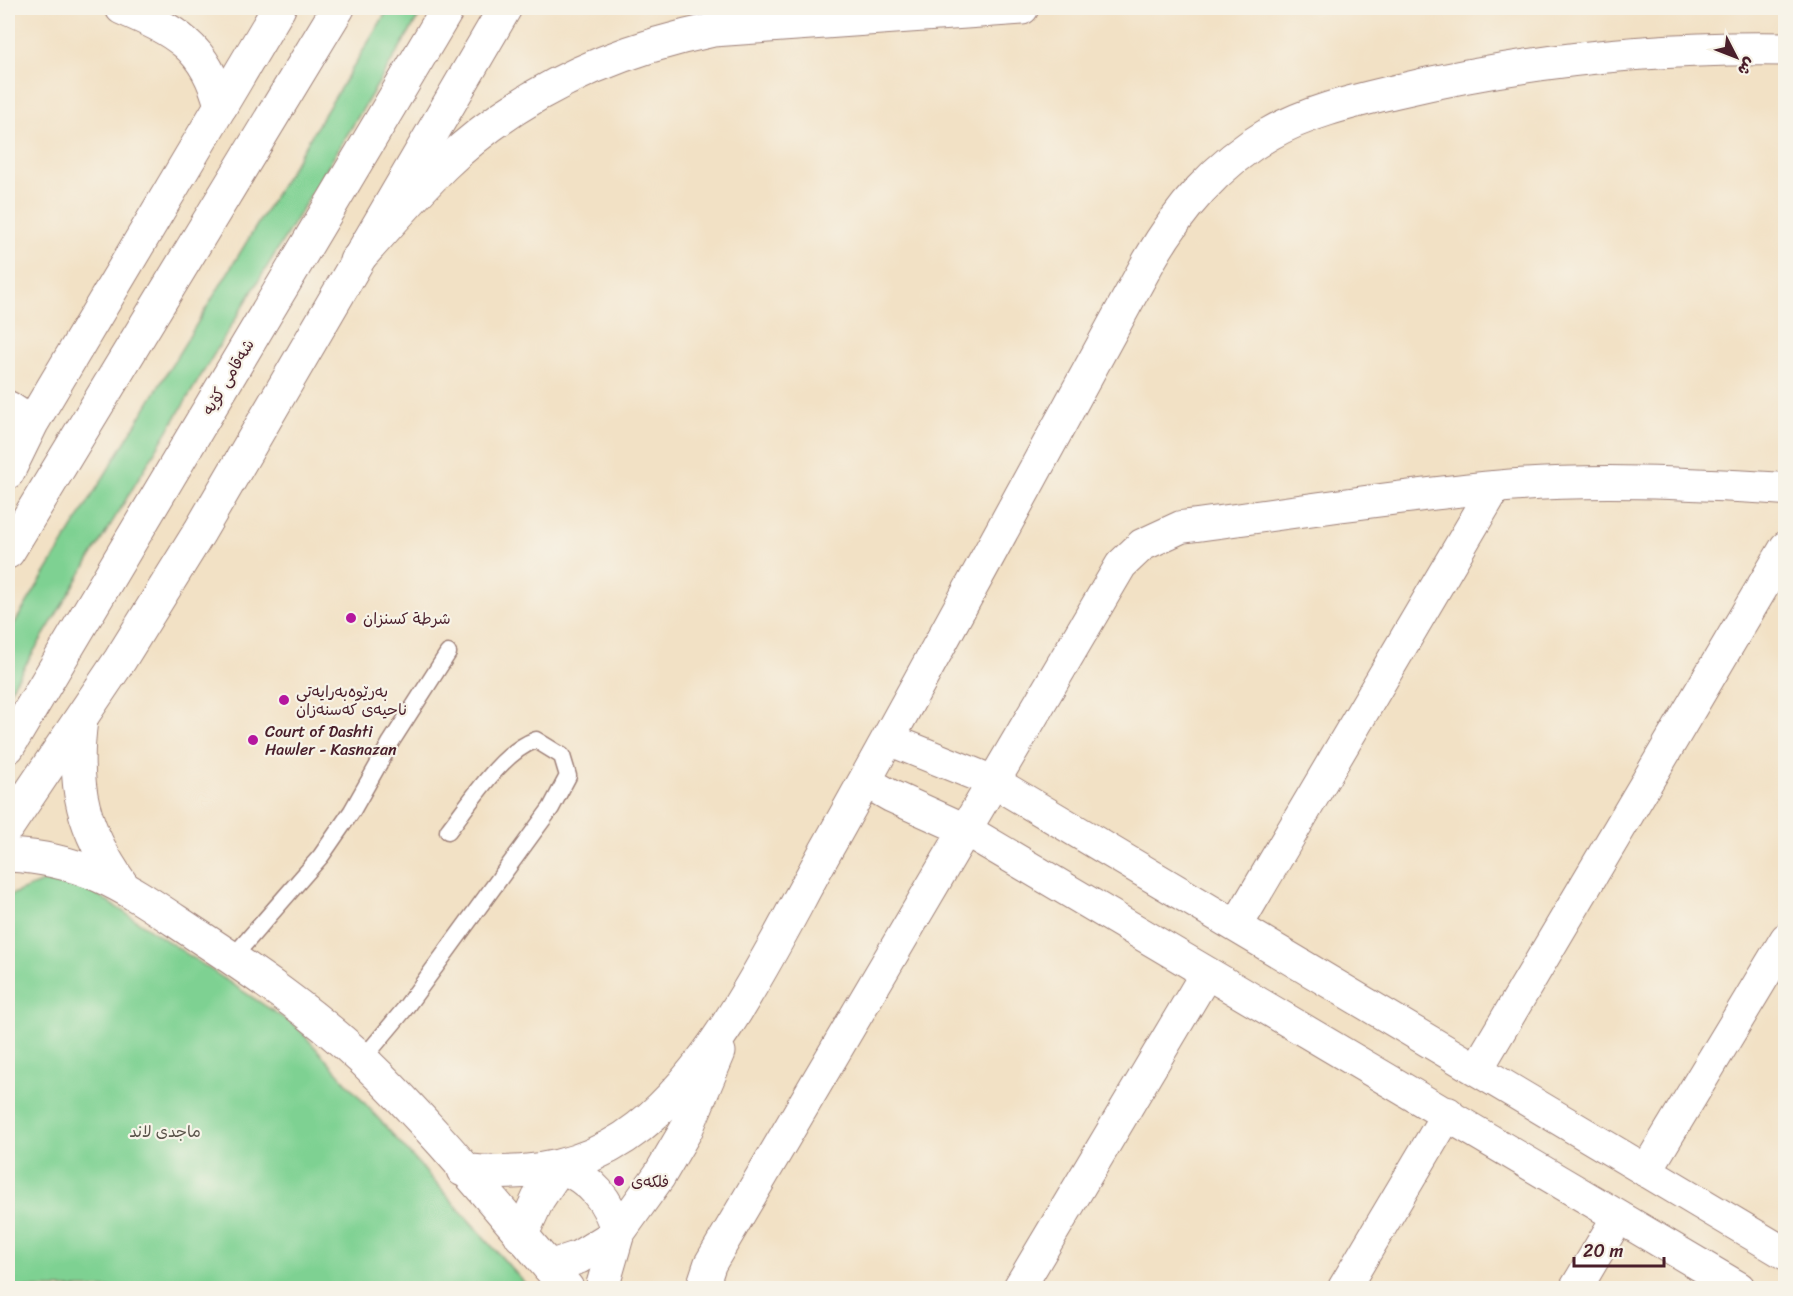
<svg xmlns="http://www.w3.org/2000/svg" width="1793" height="1296" font-family="Sriracha,'Playpen Sans Arabic',sans-serif">
  <style>
    .green { fill: #7ed192; stroke: #64785e; stroke-width: 1.5 }
    .lines { fill: none; stroke-linecap: round; stroke-linejoin: round }
    .service-casing { stroke: #9e8078; stroke-width: 19 }
    .minor-casing { stroke: #9e8078; stroke-width: 34 }
    .tertiary-casing { stroke: #9e8078; stroke-width: 35 }
    .trunk-casing { stroke: #9e8078; stroke-width: 35 }
    .motorway-casing { stroke: #9e8078; stroke-width: 35 }
    .service { stroke: #fff; stroke-width: 16 }
    .minor { stroke: #fff; stroke-width: 32 }
    .tertiary { stroke: #fff; stroke-width: 33 }
    .trunk { stroke: #fff; stroke-width: 33 }
    .motorway { stroke: #fff; stroke-width: 33 }
    .poi-dot { fill: #b5179e; stroke: #f7f3e8; stroke-width: 2 }
    .labels { text-anchor: middle; dominant-baseline: central; stroke-width: 4.5; stroke-linejoin: round; paint-order: stroke }
    .street-label { font-size: 16px; fill: #4a1f2b; stroke: #f7f3e8 }
    .poi-label { font-size: 16px; fill: #4a1f2b; stroke: #f7f3e8; text-anchor: start }
    .park-label { font-size: 16px; fill: #5a544a; stroke: #f7f3e8 }
  </style>
  <rect width="100%" height="100%" fill="#f7f3e8"/>
  <filter id="ink" filterUnits="userSpaceOnUse"><feTurbulence type="fractalNoise" baseFrequency=".0167" numOctaves="2"/><feDisplacementMap in="SourceGraphic" scale="12" xChannelSelector="R" yChannelSelector="G"/><feConvolveMatrix kernelMatrix="1 2 1 2 8 2 1 2 1" color-interpolation-filters="sRGB"/></filter>
  <filter id="wash" filterUnits="userSpaceOnUse"><feTurbulence type="fractalNoise" baseFrequency=".008" numOctaves="4" result="noise"/><feDisplacementMap in="SourceGraphic" scale="24" xChannelSelector="R" yChannelSelector="G"/><feGaussianBlur stdDeviation="1.35" result="paint"/><feColorMatrix in="noise" values="0 0 0 0 0 0 0 0 0 0 0 0 0 0 0 0 0 1.4 0 .05"/><feComposite in="paint" operator="in"/></filter>
  <g filter="url(#wash)">
    <rect width="100%" height="100%" fill="#f2e1c5"/>
    <g class="green">
      <path d="M389 8H424L8 694V634Z"/>
      <path d="M65 873 297 1027 529 1288H8V896Z"/>
    </g>
  </g>
  <g filter="url(#ink)">
    <g class="lines">
      <g class="service-casing">
        <g id="service">
          <path d="M232 958 321 856 352 811 391 742 448 653"/>
          <path d="M362 1060 403 1011 551 808 568 776 562 756 536 740C502 751 470 803 448 831"/>
        </g>
      </g>
      <g class="minor-casing">
        <g id="minor">
          <path d="M8 407 32 423"/>
          <path d="M888 739 994 782 1786 1254"/>
          <path d="M865 781 891 796 966 830 1739 1288"/>
          <path d="M1237 925 1495 487"/>
          <path d="M1477 1069 1786 547"/>
          <path d="M1646 1171 1786 939"/>
          <path d="M702 1288 710 1264 1121 565 1142 545 1181 527C1285 514 1389 497 1494 487 1590 478 1689 483 1786 489"/>
          <path d="M1019 1288 1206 974"/>
          <path d="M1344 1288 1448 1113"/>
          <path d="M1576 1288 1618 1217"/>
        </g>
      </g>
      <g class="tertiary-casing">
        <g id="tertiary">
          <path d="M122 8C175 31 206 46 221 106"/>
          <path d="M81 720C72 787 83 830 122 885"/>
          <path d="M8 855C91 859 130 891 197 935 255 973 313 1013 364 1061 437 1131 501 1212 567 1288"/>
          <path d="M463 1170C527 1178 587 1168 639 1127 721 1062 777 937 829 845 937 652 1042 456 1149 261 1179 209 1216 165 1269 134 1307 112 1351 102 1393 92 1521 61 1654 47 1786 49"/>
          <path d="M521 1236 538 1199 560 1166C592 1180 609 1200 618 1233L579 1257 549 1267"/>
          <path d="M602 1288 618 1233 659 1176 686 1130 719 1052"/>
        </g>
      </g>
      <g class="trunk-casing">
        <g id="trunk">
          <path d="M8 472 32 423 279 8"/>
          <path d="M8 552 338 8"/>
          <path d="M8 747 448 8"/>
          <path d="M8 826 120 660 200 531 505 8"/>
        </g>
      </g>
      <g class="motorway-casing">
        <path id="motorway" d="M356 261C385 229 413 196 443 166 519 92 611 51 713 30L1022 8"/>
      </g>
      <use href="#service" class="service"/>
      <use href="#minor" class="minor"/>
      <use href="#tertiary" class="tertiary"/>
      <use href="#trunk" class="trunk"/>
      <use href="#motorway" class="motorway"/>
    </g>
  </g>
  <g class="poi-dot">
    <circle cx="351" cy="618" r="6"/>
    <circle cx="284" cy="700" r="6"/>
    <circle cx="253" cy="740" r="6"/>
    <circle cx="619" cy="1181" r="6"/>
  </g>
  <g class="labels">
    <g class="street-label">
      <text transform="translate(228 377) rotate(-59)">شەقامی کۆیە</text>
    </g>
    <g class="poi-label">
      <text x="363" y="618">شرطة كسنزان</text>
      <text x="296" y="691">بەرێوەبەرایەتی<tspan x="296" dy="18">ناحیەی کەسنەزان</tspan></text>
      <text x="265" y="731">Court of Dashti<tspan x="265" dy="18">Hawler - Kasnazan</tspan></text>
      <text x="631" y="1181">فلکەی</text>
    </g>
    <g class="park-label">
      <text x="165" y="1131">ماجدی لاند</text>
    </g>
  </g>
  <rect width="1793" height="1296" fill="none" stroke="#f7f3e8" stroke-width="30"/>
  <g transform="translate(1736 57) rotate(132)" stroke="#f7f3e8" stroke-width="4.5" paint-order="stroke">
  <path d="M0-4.5L10 22L0 15L-10 22Z" fill="#4a1f2b"/>
  <text y="-9" font-size="16" font-weight="bold" text-anchor="middle" fill="#4a1f2b">ش</text>
  </g>
  <path d="M1574 1257v9h90v-9" fill="none" stroke="#4a1f2b" stroke-width="3"/>
  <text x="1583" y="1257" font-size="18" fill="#4a1f2b" stroke="#f7f3e8" stroke-width="4.5" paint-order="stroke">20 m</text>
</svg>
